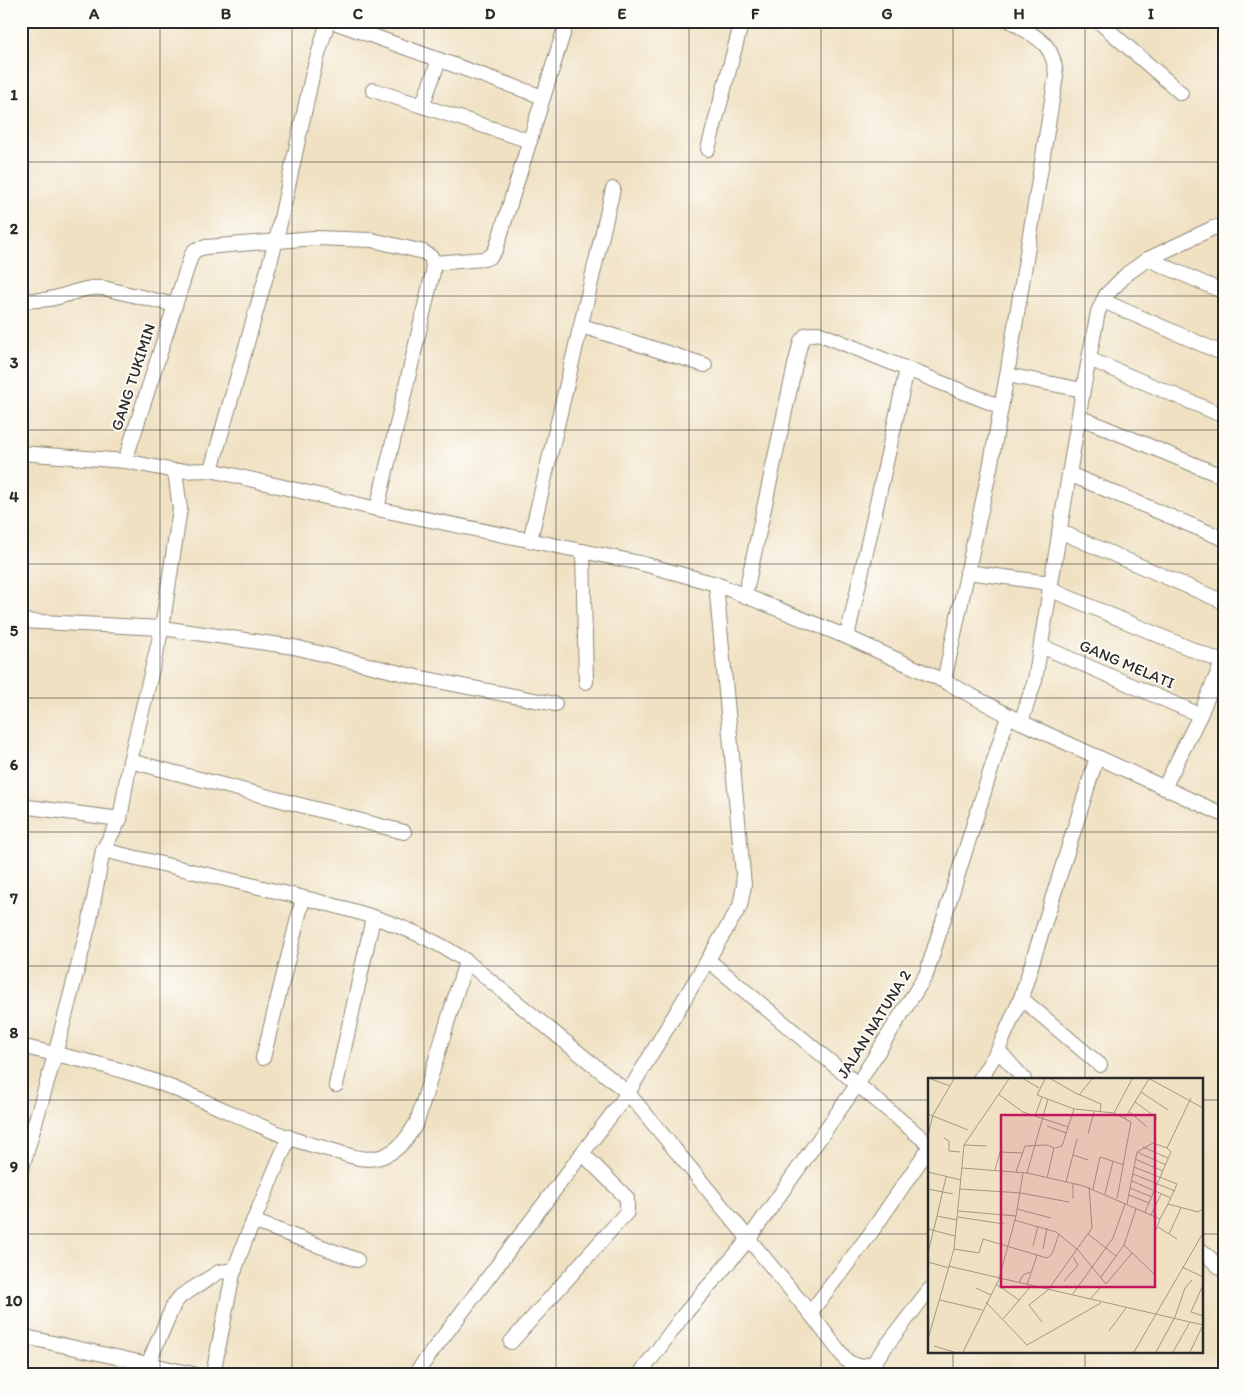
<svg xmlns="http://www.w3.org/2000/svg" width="1245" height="1395" font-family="Itim,sans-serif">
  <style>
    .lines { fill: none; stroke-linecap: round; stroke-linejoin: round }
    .street-casing { stroke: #8e8677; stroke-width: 16 }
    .street { stroke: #fff; stroke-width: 14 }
    .grid { fill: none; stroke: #2b2b2b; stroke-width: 1; stroke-opacity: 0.55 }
    .labels { text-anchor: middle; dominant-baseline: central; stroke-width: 4; stroke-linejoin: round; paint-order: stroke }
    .street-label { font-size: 16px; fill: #2b2b2b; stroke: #fdfcf7 }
    .inset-road { fill: none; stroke: #a19886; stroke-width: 1 }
    .view { fill: #c2185b; fill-opacity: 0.15; stroke: #c2185b; stroke-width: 2.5 }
    .inset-edge { fill: none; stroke: #2b2b2b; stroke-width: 2.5 }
    .neatline { fill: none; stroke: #2b2b2b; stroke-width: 2 }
    .grid-label { font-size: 16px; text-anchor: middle; font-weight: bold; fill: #2b2b2b }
  </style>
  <rect width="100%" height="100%" fill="#fdfcf7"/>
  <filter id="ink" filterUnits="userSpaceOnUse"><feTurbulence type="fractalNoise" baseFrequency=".02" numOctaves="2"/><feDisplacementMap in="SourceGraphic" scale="10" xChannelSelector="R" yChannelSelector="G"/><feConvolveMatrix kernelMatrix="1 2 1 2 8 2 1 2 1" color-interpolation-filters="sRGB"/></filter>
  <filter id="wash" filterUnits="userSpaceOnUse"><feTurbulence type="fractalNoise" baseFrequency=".0096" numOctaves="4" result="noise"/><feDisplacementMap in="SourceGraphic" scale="20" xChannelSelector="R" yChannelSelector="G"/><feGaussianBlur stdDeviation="1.12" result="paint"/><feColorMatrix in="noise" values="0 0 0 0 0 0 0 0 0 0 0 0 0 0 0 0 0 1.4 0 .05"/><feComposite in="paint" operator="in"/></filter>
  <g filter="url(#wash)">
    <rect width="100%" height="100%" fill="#f0e1c3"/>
  </g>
  <g filter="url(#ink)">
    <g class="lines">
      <g class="street-casing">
        <g id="street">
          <path d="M331 21 543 97"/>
          <path d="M1098 21 1181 93"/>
          <path d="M373 90 530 141"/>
          <path d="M422 106 439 60"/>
          <path d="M708 149 742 21"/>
          <path d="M1148 259 1224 292"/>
          <path d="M434 263 484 259 491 256 496 249 567 21"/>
          <path d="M21 300C31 300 40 301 49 299 69 296 82 286 103 288L175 305"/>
          <path d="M1103 301 1224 354"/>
          <path d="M582 326 705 365"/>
          <path d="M1089 359 1224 416"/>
          <path d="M1007 375 1083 390"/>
          <path d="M1079 417 1224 477"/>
          <path d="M21 453 125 461 175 471 211 470 377 509 640 563 716 584 847 637 944 681 1021 722 1224 815"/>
          <path d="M125 461 191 256 195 250 206 247 314 238 372 240 424 252 432 258 433 272 377 509"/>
          <path d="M211 470 276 241 313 72 328 21"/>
          <path d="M1069 474 1224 539"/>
          <path d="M1059 531 1224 602"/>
          <path d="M530 540 613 189"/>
          <path d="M583 551 586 682"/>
          <path d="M967 572 1050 583"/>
          <path d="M1049 589 1222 662"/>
          <path d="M745 596 795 365 801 341 806 335 818 333 1001 407"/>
          <path d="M21 621 162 628 294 647 417 677 555 704"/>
          <path d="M847 637 907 369"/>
          <path d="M1041 646 1200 715"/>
          <path d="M944 681 990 468 1007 375 1056 76C1054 42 1037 38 1011 21"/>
          <path d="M1021 722 1035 680 1083 390 1098 312 1106 295 1128 273 1148 259 1213 228 1224 226"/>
          <path d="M130 761 404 832"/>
          <path d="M1164 788 1200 715 1224 658"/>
          <path d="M21 806 120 819"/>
          <path d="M103 850C156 863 210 875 263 888 331 904 409 921 466 961L628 1093 810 1313 846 1360C856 1367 864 1368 874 1362L929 1290"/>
          <path d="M708 960 929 1144"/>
          <path d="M1021 998 1100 1065"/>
          <path d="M21 1046C65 1057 111 1065 154 1081 199 1097 242 1119 287 1137 300 1142 314 1145 327 1149 343 1153 359 1161 376 1158 397 1154 407 1139 417 1122L466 961"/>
          <path d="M998 1050 1024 1079"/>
          <path d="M263 1058 303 898"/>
          <path d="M980 1079 998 1050 1021 998 1097 757"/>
          <path d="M336 1085 373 918"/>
          <path d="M21 1171 55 1055 90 920 103 850 120 819 130 761 162 628 180 509 175 471"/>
          <path d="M253 1221 357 1260"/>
          <path d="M1201 1250 1224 1271"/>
          <path d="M810 1313 870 1234 929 1148"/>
          <path d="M21 1336 193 1374"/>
          <path d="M511 1342 627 1212V1198L582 1153"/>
          <path d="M148 1364 174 1304 181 1296 219 1272 235 1270"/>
          <path d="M213 1374 233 1274 245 1241 289 1137"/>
          <path d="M415 1374 628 1093 740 906 744 885 716 584"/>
          <path d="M640 1374 682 1317 748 1240 857 1085 926 975 1008 716"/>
        </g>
      </g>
      <use href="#street" class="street"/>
    </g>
  </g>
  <path class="grid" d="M160 21V1374M292 21V1374M424 21V1374M556 21V1374M689 21V1374M821 21V1374M953 21V1079M1085 21V1079M21 162H1224M21 296H1224M21 430H1224M21 564H1224M21 698H1224M21 832H1224M21 966H1224M21 1100H929M1201 1100H1224M21 1234H929M1201 1234H1224M953 1351V1374M1085 1351V1374"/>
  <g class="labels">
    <g class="street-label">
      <text transform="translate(133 377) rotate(-72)">GANG TUKIMIN</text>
      <text transform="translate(1127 664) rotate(23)">GANG MELATI</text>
      <text transform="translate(874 1024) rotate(-58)">JALAN NATUNA 2</text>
    </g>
  </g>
  <g transform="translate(928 1078)">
    <rect width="275" height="275" fill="#f0e1c3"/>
    <path class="inset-road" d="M3 1 22 8M96 1 111 10M117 1 109 17 146 31 186 35 203 44 189 121M123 1 151 17 164 1M222 1 275 30M213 14 240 32M70 16 95 34 140 49M152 17 173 26 172 34M207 24 229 40M202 34 219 49M186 35 204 1M0 36 40 52M107 38 114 19M197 40 221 1M119 48 138 55M160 56 166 34M0 57 5 37 26 1M16 60 21 63V73L32 74M36 67 59 68M215 69 240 80M127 70 134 68 146 31M239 70 263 20M209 74 238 87M145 77 160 82M207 81 235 93M206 89 249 106 240 126M34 90 99 95 156 108 232 141 240 126 270 134 275 131M67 92 72 74 95 75M0 94 33 102M88 94 97 68 119 67 126 70 119 100M99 95 120 21M205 96 247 113M204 103 243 120M138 104 149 61M145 105V121M202 110 224 119M0 111 25 116M32 111 93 115 141 124M165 111 172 79 196 87M177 116 185 83M201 117 221 125M199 126 209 74 225 65 239 70 243 74 217 134M89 131 123 140M30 133 88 138M223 137 233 116M9 138 18 99M30 139 76 146M86 142 128 154 150 172 178 206 204 175M230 149 249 161M0 151 27 158M160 156 188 178M241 156 253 130M226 157 232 141M196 167 227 197M105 168 110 148M26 171 51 175 55 161 119 180 124 176 131 156M115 171 119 150M0 175 9 138 29 142M0 184 21 190M20 188 275 247 262 274M254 189 275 199M173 199 196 167 208 131M136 203 150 187 145 179M91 205 95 197 102 194M68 206 91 222M99 207 109 177M275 207 263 234 275 238M48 210 63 217M144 217 185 160 197 126M162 221 173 209M12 222 54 232M58 224 99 267 173 225M75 241 103 208M114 244 101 227 120 212 164 150 161 109M181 253 198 230M0 261 26 171 36 67 81 1M6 268 26 274M35 274 71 201 88 138 95 95M206 274 275 155M228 274 247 239 257 210 264 202M245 274 262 244"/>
    <path class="view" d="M73 37H227V209H73Z"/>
    <rect width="275" height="275" class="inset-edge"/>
  </g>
  <rect width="1245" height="1395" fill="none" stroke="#fdfcf7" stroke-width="55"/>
  <rect x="28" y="28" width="1190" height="1340" class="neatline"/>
  <g class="grid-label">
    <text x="94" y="19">A</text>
    <text x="226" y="19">B</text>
    <text x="358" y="19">C</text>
    <text x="490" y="19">D</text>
    <text x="622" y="19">E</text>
    <text x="755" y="19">F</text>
    <text x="887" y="19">G</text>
    <text x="1019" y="19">H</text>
    <text x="1151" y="19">I</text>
    <text x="14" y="100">1</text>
    <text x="14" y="234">2</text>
    <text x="14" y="368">3</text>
    <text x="14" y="502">4</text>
    <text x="14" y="636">5</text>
    <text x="14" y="770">6</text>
    <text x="14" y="904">7</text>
    <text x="14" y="1038">8</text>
    <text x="14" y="1172">9</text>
    <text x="14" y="1306">10</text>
  </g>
</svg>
